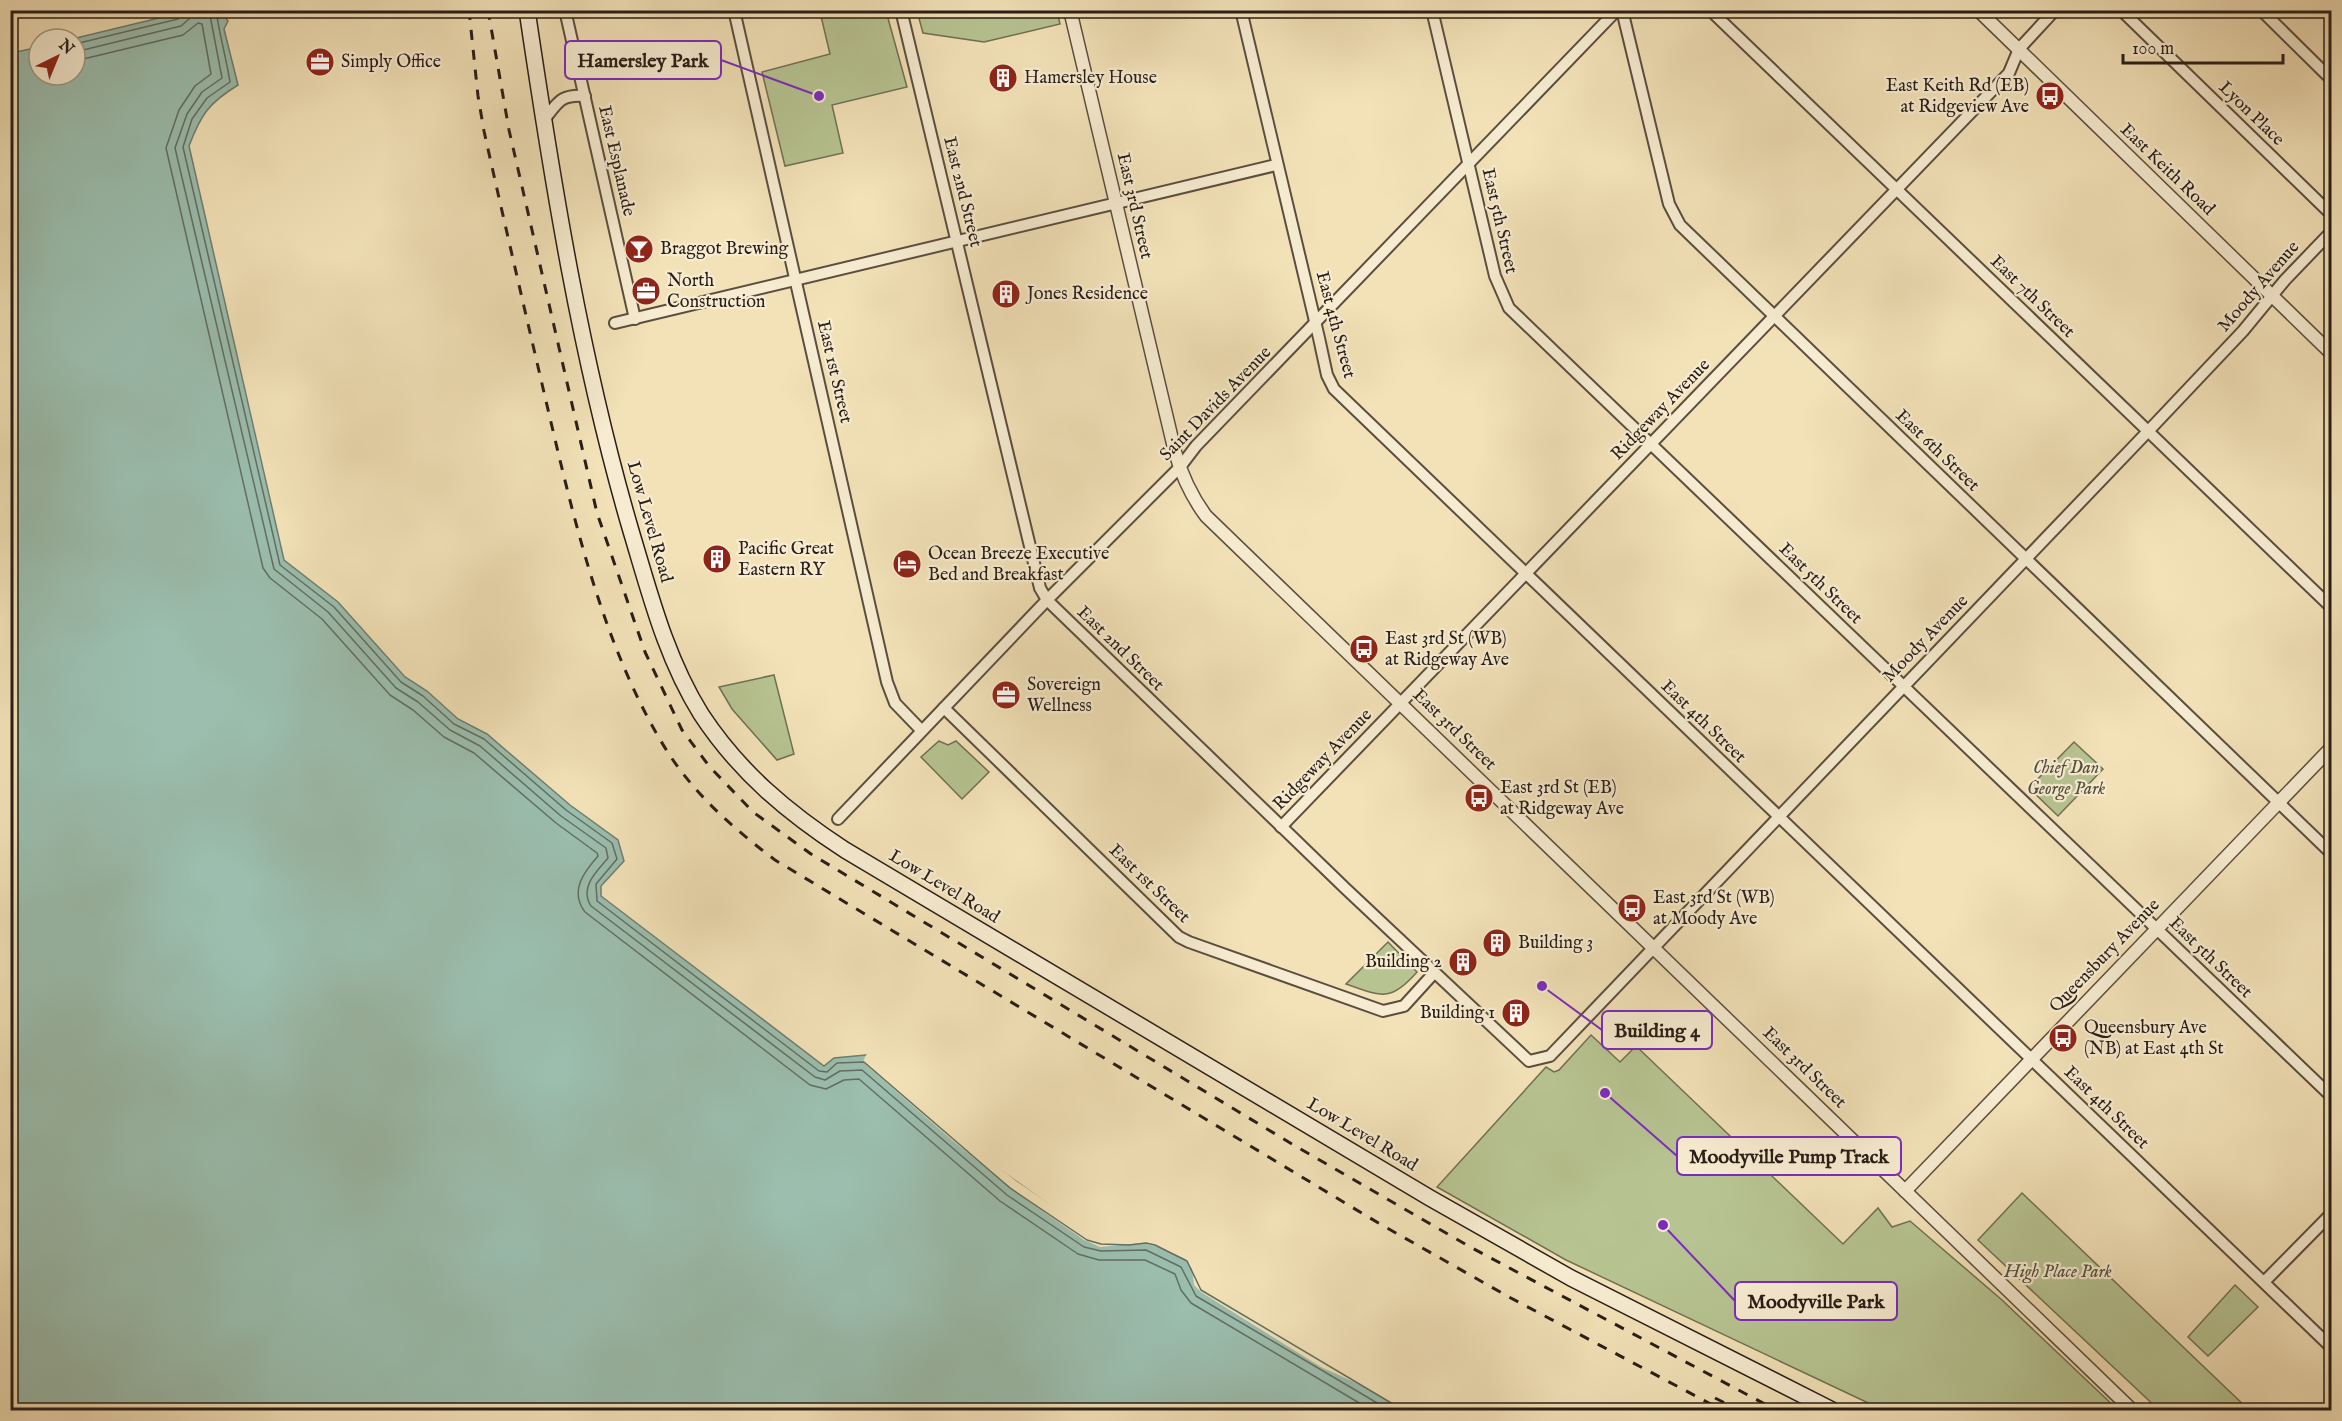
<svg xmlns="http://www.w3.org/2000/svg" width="2342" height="1421" font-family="'IM FELL English',serif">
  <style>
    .green { fill: #b7c492; stroke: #707054; stroke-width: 1.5 }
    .water { fill: #9bbeae; stroke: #6d7e72; stroke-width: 1.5 }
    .pier { fill: #f3e2b8 }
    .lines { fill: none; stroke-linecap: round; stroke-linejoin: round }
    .shore { stroke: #626e62; stroke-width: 1.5 }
    .minor-casing { stroke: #5b4e3f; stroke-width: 14 }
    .tertiary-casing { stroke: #5b4e3f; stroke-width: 15 }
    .secondary-casing { stroke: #281d17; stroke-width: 18 }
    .minor { stroke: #f7ecd1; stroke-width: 10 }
    .tertiary { stroke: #f7ecd1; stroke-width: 12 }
    .secondary { stroke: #f7ecd1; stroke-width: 15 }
    .rail { stroke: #281d17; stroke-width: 3; stroke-dasharray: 10 10; stroke-linecap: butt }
    .labels { text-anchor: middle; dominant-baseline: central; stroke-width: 4.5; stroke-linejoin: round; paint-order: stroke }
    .poi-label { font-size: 18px; fill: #281d17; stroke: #f7ecd1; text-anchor: start }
    .street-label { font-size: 18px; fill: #281d17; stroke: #f7ecd1 }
    .park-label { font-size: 18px; font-style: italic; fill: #534f3c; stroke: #f7ecd1 }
    .leader { fill: none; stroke: #7b2cbf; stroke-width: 2 }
    .callout-dot { fill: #7b2cbf; stroke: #f7ecd1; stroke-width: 2 }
    .callout { fill: #f7ecd1; stroke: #7b2cbf; stroke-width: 2 }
    .callout-label { font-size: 20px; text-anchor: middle; font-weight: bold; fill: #281d17 }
  </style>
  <rect width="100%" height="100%" fill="#f3e2b8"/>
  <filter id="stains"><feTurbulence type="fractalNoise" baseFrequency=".00333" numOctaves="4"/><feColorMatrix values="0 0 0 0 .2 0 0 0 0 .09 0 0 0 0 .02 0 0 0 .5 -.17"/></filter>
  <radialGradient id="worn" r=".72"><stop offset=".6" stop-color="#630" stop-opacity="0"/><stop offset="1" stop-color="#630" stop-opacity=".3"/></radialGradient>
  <g class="green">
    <path d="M886 11 907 87 832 105 843 153 785 166 762 72 830 54 820 12Z"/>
    <path d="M917 11H1057L1060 24 984 42 923 33Z"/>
    <path d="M774 675 794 754 777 760 732 709 719 687Z"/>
    <path d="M939 741 948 745 956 741 989 772 962 799 921 757Z"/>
    <path d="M2074 742 2103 769 2058 816 2029 788Z"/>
    <path d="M1388 942 1417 972C1390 1003 1381 996 1346 984Z"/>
    <path d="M1591 1035 1620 1062 1636 1046 1843 1244 1878 1208 1892 1227 1910 1221 2002 1300 2118 1410H1883L1566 1260 1437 1187 1546 1067 1554 1072 1559 1070Z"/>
    <path d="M2022 1193 2249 1410H2159L1978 1240Z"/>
    <path d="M2235 1285 2258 1307 2208 1356 2188 1337Z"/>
  </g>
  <path class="water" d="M188 11H221L228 21 224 29 238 85C209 103 201 114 189 146L284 560 338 602 405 677 427 691 458 719 487 734 570 805 618 840 624 861 601 886V896L824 1066 834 1058 866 1055 918 1098 975 1152 1090 1234 1101 1238 1147 1237 1191 1257 1203 1284 1401 1401 1425 1402 1438 1410H11L10 48 12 53 39 47V75H75V39H72Z"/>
  <path class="pier" d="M866 1055H869L920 1096 977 1150 1016 1181 1091 1232 1129 1236 1147 1234 1193 1254 1200 1266 1206 1282 1402 1399 1426 1400 1441 1410 1425 1406 1403 1408 1392 1404 1365 1387 1321 1367 1201 1292 1194 1285 1192 1269 1185 1259 1159 1247 1142 1243 1100 1247 1084 1240 1028 1201 952 1140 863 1062Z"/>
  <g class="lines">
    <g class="shore">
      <path d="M209 10 222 78 202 92 187 114 175 148 274 569 328 612 396 688 418 702 450 730 480 746 561 816 606 848 608 858C597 871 579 887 591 906L815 1077 825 1080 840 1071 862 1070 1007 1195 1084 1247 1101 1251 1146 1250 1181 1267 1196 1296 1389 1410"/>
      <path d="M216 10C219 33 226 57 230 82L207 98 192 119 183 147 280 565 334 607 401 682 423 696 454 724 484 739 566 810 612 843 617 859 596 884 597 901 819 1071 827 1072 837 1063 864 1062 1010 1188 1087 1240 1101 1244 1129 1245 1146 1243 1155 1245 1187 1261 1201 1290 1398 1407 1428 1410"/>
      <path d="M75 44 178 19 183 10"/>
      <path d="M75 52 181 26 189 19 191 10"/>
      <path d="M75 61 183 35 198 23 202 24 211 74 195 86 179 110 166 148 263 568 270 578 322 619 390 695 413 710 444 737 474 753 556 823 597 853 598 856C584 872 569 891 585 912L810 1085 826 1089 844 1080 859 1079 1000 1201 1078 1254 1099 1260H1145L1175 1274 1181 1290 1191 1303 1371 1410"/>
    </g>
    <g class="minor-casing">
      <g id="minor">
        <path d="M565 10 635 319"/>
        <path d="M734 10 887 682 895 703 921 730"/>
        <path d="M901 10 1040 588 1047 600 1346 889 1529 1061 1550 1056 2155 424 2243 331 2285 280 2332 231"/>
        <path d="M1241 10 1319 338 1327 375 1334 389 2332 1348"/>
        <path d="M1432 10 1495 276 1509 308 2332 1097"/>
        <path d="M1622 10 1669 204 1680 225 2332 854"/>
        <path d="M1710 10 2332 608"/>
        <path d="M2121 10 2332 215"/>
        <path d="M2261 10 2332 80"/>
        <path d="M544 120C558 102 561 94 585 96"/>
        <path d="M615 323 1276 165"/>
        <path d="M944 708 1179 937 1189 942 1383 1011 1404 1006 1434 973"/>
        <path d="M838 819 1047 600 1180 467 1196 446 1617 10"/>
        <path d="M1281 827 2009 73 2019 49 2055 10"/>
        <path d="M2264 1282 2332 1213"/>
      </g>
    </g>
    <g class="tertiary-casing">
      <g id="tertiary">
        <path d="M1070 10 1175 452C1182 476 1191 496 1206 516L2132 1410"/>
        <path d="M1978 10 2332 354"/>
        <path d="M1905 1191 2332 747"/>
      </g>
    </g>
    <g class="secondary-casing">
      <path id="secondary" d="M527 10C553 186 581 360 631 531 650 594 666 658 701 714 739 772 788 813 845 850L1430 1198 1571 1278 1832 1410"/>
    </g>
    <use href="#minor" class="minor"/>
    <use href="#tertiary" class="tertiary"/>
    <use href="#secondary" class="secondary"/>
    <g class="rail">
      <path d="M469 10 478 96 484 131C504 221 525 311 546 401 573 516 603 649 667 751 695 795 734 829 775 860L1380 1224 1509 1297 1722 1410"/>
      <path d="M488 10 509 130 597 513 645 652 682 730 709 766 753 812 811 854 1292 1144 1472 1248 1776 1410"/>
      <path d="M1715 1398 1739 1410"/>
    </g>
  </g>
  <defs>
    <g id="office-disc" transform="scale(1.5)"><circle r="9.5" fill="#8f2418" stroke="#f7ecd1"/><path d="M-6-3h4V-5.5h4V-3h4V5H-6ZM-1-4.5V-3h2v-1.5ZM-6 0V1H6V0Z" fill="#fff"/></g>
    <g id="building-disc" transform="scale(1.5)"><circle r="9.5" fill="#8f2418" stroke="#f7ecd1"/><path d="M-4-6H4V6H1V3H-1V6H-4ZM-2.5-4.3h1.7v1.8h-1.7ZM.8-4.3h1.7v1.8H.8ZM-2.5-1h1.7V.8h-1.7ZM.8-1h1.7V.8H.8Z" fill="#fff"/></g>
    <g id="bus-disc" transform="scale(1.5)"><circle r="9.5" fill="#8f2418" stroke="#f7ecd1"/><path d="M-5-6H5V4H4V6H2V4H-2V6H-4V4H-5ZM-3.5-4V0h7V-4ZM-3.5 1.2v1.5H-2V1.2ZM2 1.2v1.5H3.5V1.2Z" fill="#fff"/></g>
    <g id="bar-disc" transform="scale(1.5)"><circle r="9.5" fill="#8f2418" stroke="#f7ecd1"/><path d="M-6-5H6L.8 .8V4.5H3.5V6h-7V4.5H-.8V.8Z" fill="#fff"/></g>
    <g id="hotel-disc" transform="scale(1.5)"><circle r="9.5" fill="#8f2418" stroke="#f7ecd1"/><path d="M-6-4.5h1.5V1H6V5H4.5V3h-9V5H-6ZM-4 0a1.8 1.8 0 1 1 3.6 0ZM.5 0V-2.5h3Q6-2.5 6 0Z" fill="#fff"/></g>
  </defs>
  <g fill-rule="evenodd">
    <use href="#office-disc" x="320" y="62"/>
    <use href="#building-disc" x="1003" y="78"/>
    <use href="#bus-disc" x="2050" y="96"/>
    <use href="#bar-disc" x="639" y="249"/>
    <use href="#office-disc" x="646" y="291"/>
    <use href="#building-disc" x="1006" y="294"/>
    <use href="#building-disc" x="717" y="559"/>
    <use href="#hotel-disc" x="907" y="564"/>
    <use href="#bus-disc" x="1364" y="649"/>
    <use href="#office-disc" x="1006" y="695"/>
    <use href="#bus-disc" x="1479" y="798"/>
    <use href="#bus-disc" x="1632" y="908"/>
    <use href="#building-disc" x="1497" y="943"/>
    <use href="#building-disc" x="1463" y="962"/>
    <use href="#building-disc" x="1516" y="1013"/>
    <use href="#bus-disc" x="2063" y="1038"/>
  </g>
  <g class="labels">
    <g class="poi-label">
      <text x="341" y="62">Simply Office</text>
      <text x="1024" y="78">Hamersley House</text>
      <text x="2029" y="86" text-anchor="end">East Keith Rd (EB)<tspan x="2029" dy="21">at Ridgeview Ave</tspan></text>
      <text x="660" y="249">Braggot Brewing</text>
      <text x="667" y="281">North<tspan x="667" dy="21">Construction</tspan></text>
      <text x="1027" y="294">Jones Residence</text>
      <text x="738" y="549">Pacific Great<tspan x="738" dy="21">Eastern RY</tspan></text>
      <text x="928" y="554">Ocean Breeze Executive<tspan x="928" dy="21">Bed and Breakfast</tspan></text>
      <text x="1385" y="639">East 3rd St (WB)<tspan x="1385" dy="21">at Ridgeway Ave</tspan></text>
      <text x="1027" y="685">Sovereign<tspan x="1027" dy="21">Wellness</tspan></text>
      <text x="1500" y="788">East 3rd St (EB)<tspan x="1500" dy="21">at Ridgeway Ave</tspan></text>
      <text x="1653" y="898">East 3rd St (WB)<tspan x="1653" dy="21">at Moody Ave</tspan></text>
      <text x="1518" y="943">Building 3</text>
      <text x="1442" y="962" text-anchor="end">Building 2</text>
      <text x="1495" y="1013" text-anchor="end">Building 1</text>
      <text x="2084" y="1028">Queensbury Ave<tspan x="2084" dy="21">(NB) at East 4th St</tspan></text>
    </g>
    <g class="street-label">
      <text transform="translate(2251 114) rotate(44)">Lyon Place</text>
      <text transform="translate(616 161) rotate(77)">East Esplanade</text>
      <text transform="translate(2167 170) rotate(44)">East Keith Road</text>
      <text transform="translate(962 192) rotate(76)">East 2nd Street</text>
      <text transform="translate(1134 206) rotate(77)">East 3rd Street</text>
      <text transform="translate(1499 221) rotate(77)">East 5th Street</text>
      <text transform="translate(2259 287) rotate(-49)">Moody Avenue</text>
      <text transform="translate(2032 297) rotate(44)">East 7th Street</text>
      <text transform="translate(1335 325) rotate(75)">East 4th Street</text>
      <text transform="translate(834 372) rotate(77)">East 1st Street</text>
      <text transform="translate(1216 404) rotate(-46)">Saint Davids Avenue</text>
      <text transform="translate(1661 410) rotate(-46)">Ridgeway Avenue</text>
      <text transform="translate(1937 451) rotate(44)">East 6th Street</text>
      <text transform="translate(649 522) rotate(74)">Low Level Road</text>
      <text transform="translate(1820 584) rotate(44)">East 5th Street</text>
      <text transform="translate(1926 639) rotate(-46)">Moody Avenue</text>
      <text transform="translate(1120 649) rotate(44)">East 2nd Street</text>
      <text transform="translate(1703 722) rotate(44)">East 4th Street</text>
      <text transform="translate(1454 730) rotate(44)">East 3rd Street</text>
      <text transform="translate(1323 760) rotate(-46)">Ridgeway Avenue</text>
      <text transform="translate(1149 884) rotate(44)">East 1st Street</text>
      <text transform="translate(944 887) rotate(31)">Low Level Road</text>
      <text transform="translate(2105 956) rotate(-46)">Queensbury Avenue</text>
      <text transform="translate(2210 958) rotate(44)">East 5th Street</text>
      <text transform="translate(1804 1068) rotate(44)">East 3rd Street</text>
      <text transform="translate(2106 1108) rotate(44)">East 4th Street</text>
      <text transform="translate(1362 1135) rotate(31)">Low Level Road</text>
    </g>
    <g class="park-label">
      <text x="2066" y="768">Chief Dan<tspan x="2066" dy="21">George Park</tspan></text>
      <text x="2058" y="1272">High Place Park</text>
    </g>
  </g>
  <path class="leader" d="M819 96L721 60M1542 986L1602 1030M1605 1093L1677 1156M1663 1225L1735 1301"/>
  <g class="callout-dot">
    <circle cx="819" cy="96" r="6"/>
    <circle cx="1542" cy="986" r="6"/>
    <circle cx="1605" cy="1093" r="6"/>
    <circle cx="1663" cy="1225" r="6"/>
  </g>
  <g class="callout">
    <rect x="565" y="41" width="156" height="38" rx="6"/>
    <rect x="1602" y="1011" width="110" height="38" rx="6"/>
    <rect x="1677" y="1137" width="224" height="38" rx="6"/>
    <rect x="1735" y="1282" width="162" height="38" rx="6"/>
  </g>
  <g class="callout-label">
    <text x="643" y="67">Hamersley Park</text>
    <text x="1657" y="1037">Building 4</text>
    <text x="1789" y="1163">Moodyville Pump Track</text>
    <text x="1816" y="1308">Moodyville Park</text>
  </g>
  <rect width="2342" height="1421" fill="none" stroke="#f3e2b8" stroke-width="36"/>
  <rect x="12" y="12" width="2318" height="1397" fill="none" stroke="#281d17" stroke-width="3"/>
  <rect x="18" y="18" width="2306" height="1385" fill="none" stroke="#281d17" stroke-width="1.5"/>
  <g transform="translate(57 57) rotate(43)"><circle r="28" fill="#f7ecd1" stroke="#a49987" stroke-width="1.5"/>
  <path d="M0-4.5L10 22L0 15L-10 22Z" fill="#8f2418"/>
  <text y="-9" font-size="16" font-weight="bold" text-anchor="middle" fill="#281d17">N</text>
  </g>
  <path d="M2123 54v9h160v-9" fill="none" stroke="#281d17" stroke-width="3"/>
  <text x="2132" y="54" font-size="18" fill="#281d17" stroke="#f7ecd1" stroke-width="4.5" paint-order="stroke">100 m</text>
  <rect width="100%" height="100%" filter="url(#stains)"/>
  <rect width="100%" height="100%" fill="url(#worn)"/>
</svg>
